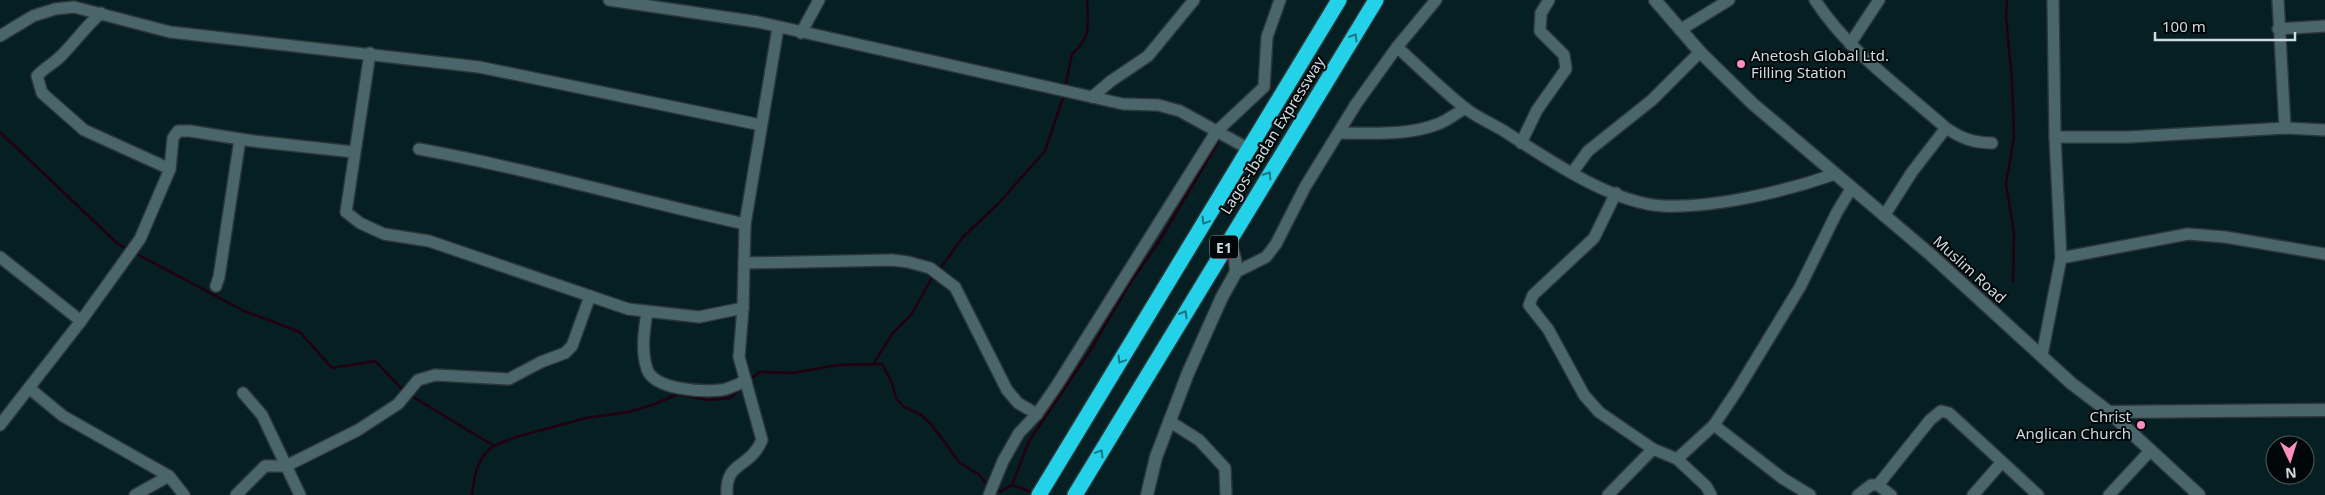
<svg xmlns="http://www.w3.org/2000/svg" width="2325" height="495" font-family="'Noto Sans',sans-serif">
  <style>
    .lines { fill: none; stroke-linecap: round; stroke-linejoin: round }
    .stream { stroke: #22000f; stroke-width: 2.5 }
    .street-casing { stroke: #2d373a; stroke-width: 14 }
    .secondary-casing { stroke: #2d373a; stroke-width: 15 }
    .highway-casing { stroke: #2d373a; stroke-width: 18 }
    .street { stroke: #4b666a; stroke-width: 11 }
    .secondary { stroke: #4b666a; stroke-width: 12 }
    .highway { stroke: #23d1e8; stroke-width: 15 }
    .oneway { stroke: #147684 }
    .poi-dot { fill: #fe8ebd; stroke: #010709; stroke-width: 2 }
    .labels { text-anchor: middle; dominant-baseline: central; stroke-width: 4; stroke-linejoin: round; paint-order: stroke }
    .shield { fill: #010709; stroke: #909c9f; stroke-width: 1 }
    .shield-label { font-size: 14px; font-weight: bold; fill: #cedcdf }
    .poi-label { font-size: 15px; fill: #cedcdf; stroke: #010709; text-anchor: start }
    .street-label { font-size: 15px; fill: #cedcdf; stroke: #010709 }
  </style>
  <rect width="100%" height="100%" fill="#051f23"/>
  <g class="lines">
    <g class="stream">
      <path d="M2007 0 2006 17 2012 81 2014 137 2006 184 2014 233 2013 281"/>
      <path d="M1065 87 1072 54C1092 37 1088 24 1087 0"/>
      <path d="M0 132 118 244 128 250"/>
      <path d="M135 253 242 310 300 332 332 368 375 361 404 391"/>
      <path d="M939 270 963 237 998 204 1045 151 1064 95"/>
      <path d="M874 363 892 334 911 315 933 276"/>
      <path d="M749 381 759 372 793 373 838 365 882 364 892 383 896 398 904 407 920 414 932 425 959 462 978 474 988 485"/>
      <path d="M410 395 494 446 516 437 586 418 628 412 652 405 678 394 708 400 730 398 741 388"/>
      <path d="M1012 485 1029 441 1090 351 1130 283 1160 240 1220 139"/>
      <path d="M995 489 1001 491 1012 485 1034 493"/>
      <path d="M472 495C475 474 476 460 493 446"/>
    </g>
    <g class="street-casing">
      <g id="street">
        <path d="M609 0 758 22 1092 97 1123 104 1158 105 1180 111 1249 149"/>
        <path d="M1815 0C1848 51 1901 88 1946 128 1961 138 1973 143 1992 143"/>
        <path d="M2278 0 2285 128"/>
        <path d="M101 13C86 26 75 42 61 56 53 64 44 68 37 76L42 93 84 130 170 169"/>
        <path d="M2278 29 2325 26"/>
        <path d="M1680 30 1729 0"/>
        <path d="M801 33 819 0"/>
        <path d="M0 36 33 16 55 9 74 7 170 32 479 67 761 125"/>
        <path d="M1850 44 1879 0"/>
        <path d="M1397 47C1419 67 1441 89 1465 108 1476 117 1491 123 1504 131 1546 158 1612 204 1664 206 1715 208 1787 191 1835 174"/>
        <path d="M370 53 346 212 360 223 384 234 429 241 628 309 699 317 743 308"/>
        <path d="M1092 97 1111 81 1148 56 1194 0"/>
        <path d="M1339 133C1371 133 1407 136 1438 124 1448 120 1457 113 1465 108"/>
        <path d="M2055 137H2129L2285 128 2325 130"/>
        <path d="M1521 143 1537 110 1566 69 1564 55 1540 31 1541 13 1549 0"/>
        <path d="M419 149C529 169 636 200 745 224"/>
        <path d="M1572 173 1588 151 1652 100 1700 52"/>
        <path d="M1616 193 1594 238 1533 295 1529 305 1548 329 1584 395 1599 412 1653 449 1677 459 1706 486 1711 495"/>
        <path d="M1884 216 1912 172 1946 128"/>
        <path d="M0 257 81 321"/>
        <path d="M2061 258 2188 234 2225 237 2325 254"/>
        <path d="M744 263 892 260 908 262 930 268 955 287 1007 390 1018 403 1037 414"/>
        <path d="M1236 272 1266 257 1276 244 1305 187 1356 104 1397 47 1436 0"/>
        <path d="M216 286 219 277 240 139"/>
        <path d="M647 312C644 331 641 351 647 369 654 390 702 392 721 390 729 389 738 384 746 381"/>
        <path d="M2042 355 2061 258 2055 137 2053 0"/>
        <path d="M29 388 63 416 169 476 184 495"/>
        <path d="M243 393 262 415 300 495"/>
        <path d="M1169 421 1199 440 1225 468 1226 495"/>
        <path d="M0 425 81 321 140 239 170 169 173 138 178 131H190L253 141 354 152"/>
        <path d="M1714 425 1782 478 1810 495"/>
        <path d="M1677 459 1714 425 1738 389 1800 287 1837 212 1851 189"/>
        <path d="M1878 485 1930 420 1941 411 1949 413 2038 495"/>
        <path d="M135 495 169 476"/>
        <path d="M236 495 265 466H286L358 430 398 404 418 380 435 375 509 379 541 362 565 353 572 346 590 296"/>
        <path d="M727 495C725 460 749 470 762 440L739 357 743 308 745 224 778 28"/>
        <path d="M989 495 1003 461 1019 433 1037 414 1057 385 1216 132 1264 87 1267 37 1280 0"/>
        <path d="M1608 495 1653 449"/>
        <path d="M1858 495 1871 485H1878L1891 495"/>
        <path d="M1973 495 2002 462"/>
        <path d="M2109 495 2150 451"/>
      </g>
    </g>
    <g class="secondary-casing">
      <g id="secondary">
        <path d="M1655 0 1700 52 1753 104 1931 255 2071 383 2109 412 2325 410"/>
        <path d="M2109 412 2199 495"/>
        <path d="M1147 495 1156 457 1188 373 1222 297 1236 272 1235 259 1229 240"/>
      </g>
    </g>
    <g class="highway-casing">
      <g id="highway">
        <path d="M1039 495 1339 0"/>
        <path d="M1075 495 1376 0"/>
      </g>
    </g>
    <use href="#street" class="street"/>
    <use href="#secondary" class="secondary"/>
    <use href="#highway" class="highway"/>
  </g>
  <defs><path id="oneway-chevron" d="M-2-3.5L2.5 0L-2 3.5" fill="none" stroke-width="1.6" stroke-linecap="round" stroke-linejoin="round" transform="scale(1.25)"/></defs>
  <g class="oneway">
    <use href="#oneway-chevron" transform="translate(1354 37) rotate(-59)"/>
    <use href="#oneway-chevron" transform="translate(1268 175) rotate(-58)"/>
    <use href="#oneway-chevron" transform="translate(1205 221) rotate(121)"/>
    <use href="#oneway-chevron" transform="translate(1184 314) rotate(-60)"/>
    <use href="#oneway-chevron" transform="translate(1121 360) rotate(121)"/>
    <use href="#oneway-chevron" transform="translate(1100 453) rotate(-59)"/>
  </g>
  <g class="poi-dot">
    <circle cx="1741" cy="64" r="5"/>
    <circle cx="2141" cy="425" r="5"/>
  </g>
  <g class="labels">
    <rect class="shield" x="1210" y="235.5" width="28" height="23" rx="4"/>
    <g class="shield-label">
      <text x="1224" y="247">E1</text>
    </g>
    <g class="poi-label">
      <text x="1751" y="55">Anetosh Global Ltd.<tspan x="1751" dy="17">Filling Station</tspan></text>
      <text x="2131" y="416" text-anchor="end">Christ<tspan x="2131" dy="17">Anglican Church</tspan></text>
    </g>
    <g class="street-label">
      <text transform="translate(1272 135) rotate(-58)">Lagos-Ibadan Expressway</text>
      <text transform="translate(1970 269) rotate(42)">Muslim Road</text>
    </g>
  </g>
  <g transform="translate(2290 460) rotate(176)"><circle r="24" fill="#010709" stroke="#535c5f"/>
  <path d="M0-4L9 19L0 12L-9 19Z" fill="#fe8ebd"/>
  <text y="-8" font-size="14" font-weight="bold" text-anchor="middle" fill="#cedcdf">N</text>
  </g>
  <path d="M2155 32v8h140v-8" fill="none" stroke="#cedcdf" stroke-width="2.5"/>
  <text x="2162" y="32" font-size="15" fill="#cedcdf" stroke="#010709" stroke-width="4" paint-order="stroke">100 m</text>
</svg>
